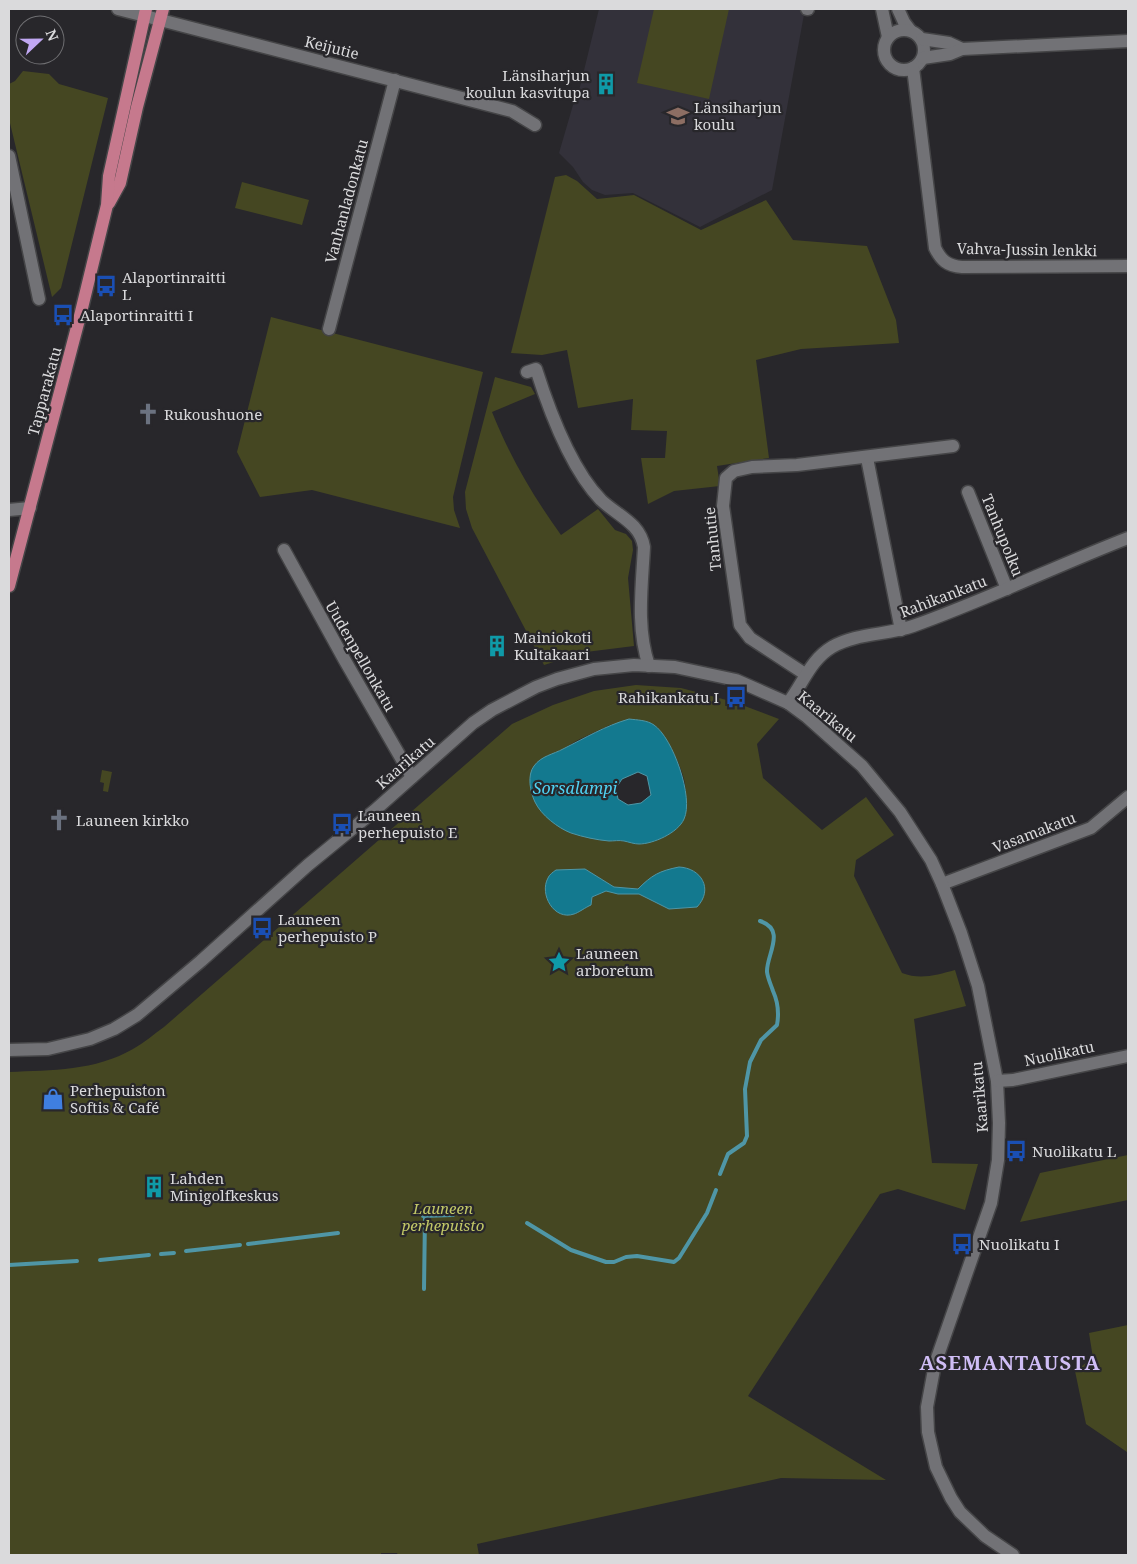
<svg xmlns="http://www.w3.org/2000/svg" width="1137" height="1564" font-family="'Noto Serif',serif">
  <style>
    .built { fill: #33313a }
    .green { fill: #454722; fill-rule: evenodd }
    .water { fill: #13798f; stroke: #4f96a6; fill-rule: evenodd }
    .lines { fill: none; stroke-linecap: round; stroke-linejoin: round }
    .stream { stroke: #4f96a6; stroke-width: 4 }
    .minor-casing { stroke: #454547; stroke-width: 15 }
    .major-casing { stroke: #454547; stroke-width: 15 }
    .minor { stroke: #727276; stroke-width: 12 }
    .major { stroke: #c6798d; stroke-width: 12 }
    .labels { text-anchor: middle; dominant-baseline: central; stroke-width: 4.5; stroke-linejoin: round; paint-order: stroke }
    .street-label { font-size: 15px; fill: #dadadc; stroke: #28272b }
    .poi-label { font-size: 15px; fill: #dadadc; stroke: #28272b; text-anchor: start }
    .park-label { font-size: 15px; font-style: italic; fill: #c2c867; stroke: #28272b }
    .water-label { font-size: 16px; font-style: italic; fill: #50d2f3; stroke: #28272b }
    .district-label { font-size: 20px; font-weight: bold; letter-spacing: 1px; fill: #cfbdf5; stroke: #28272b }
  </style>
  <rect width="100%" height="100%" fill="#28272b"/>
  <path class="built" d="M599 9H805L772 190 700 227 633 193 605 195 592 190 583 182 573 167 559 153 573 105 576 103Z"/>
  <g class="green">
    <path d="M654 9H729L709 99 637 83Z"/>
    <path d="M23 71 49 74 59 84 108 98 61 288 52 297 9 119V84L15 81Z"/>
    <path d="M566 175 577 181 597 199 634 195 701 230 766 200 793 240 867 246 896 320 899 343 801 349 756 360 769 458 717 466 720 486 674 491 648 504 641 458H665L667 431 631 430 633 399 578 408 567 350 542 355 511 353 555 177Z"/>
    <path d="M242 182 309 200 302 225 235 208Z"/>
    <path d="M271 317 483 372 453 497 454 510 460 528 312 490 260 497 237 452Z"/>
    <path d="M495 377 531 387 535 394 492 412C510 457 533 496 561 535L598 509 615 530 626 534 632 541 633 550 628 578 634 646 586 652 544 665 472 528 466 509 465 492Z"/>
    <path d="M636 685 681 688 734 702 779 719 757 744 763 778 822 830 866 797 894 835 856 860 854 876 902 973C920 980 937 975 955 970L966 1006 914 1019 932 1163 978 1164 965 1210 898 1189 880 1194 748 1396 886 1480 781 1478 477 1544 479 1555H398L397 1553H381V1555H9V1072C52 1070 95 1071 133 1049 144 1043 154 1034 164 1027L512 724 553 705 594 691ZM643 721C646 722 651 723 654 725 666 733 683 769 685 784 686 795 686 808 684 819L645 843 638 844 622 841 599 840 570 833 563 749 578 740 610 725ZM679 867 687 868 704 882 697 907 669 909 639 894H618L606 891 591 898 590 905 574 914 585 869 614 887 638 889C652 876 660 871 679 867Z"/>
    <path d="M102 770 112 772 108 792 103 791 104 783 100 782Z"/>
    <path d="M1128 1155V1200L1020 1222 1040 1173Z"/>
    <path d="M1128 1325V1452H1127L1086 1424 1075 1371 1093 1358 1089 1333Z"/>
  </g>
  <g class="water">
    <path d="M629 719C637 720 647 720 654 725 673 738 694 798 684 819 678 833 653 844 639 844 634 844 629 842 624 841 619 840 614 841 609 841 597 840 583 837 571 833 558 828 541 815 535 802 530 792 527 775 534 766 541 756 554 754 563 749 585 738 605 726 629 719ZM638 772 647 776 651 795 641 803 628 805 618 799 616 788 622 779Z"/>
    <path d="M679 867C701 868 714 889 697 907L669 909 639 894H618L606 891 592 897 591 905C586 907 578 913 574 914 554 921 539 894 548 878 549 875 553 872 556 870L585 869 614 887 638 889C652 875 659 871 679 867Z"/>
  </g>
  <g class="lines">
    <g class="stream">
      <path d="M720 1174 728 1154 744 1143 747 1136 745 1089 750 1062 761 1040 777 1025C779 1014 778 1002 773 991 771 985 768 979 767 972 766 955 787 930 760 921"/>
      <path d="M423 1216 453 1215"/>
      <path d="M527 1223 571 1250 606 1262H614L626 1257 637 1256 674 1262 679 1258 707 1213 716 1190"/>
      <path d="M248 1244 338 1233"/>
      <path d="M186 1251 240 1245"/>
      <path d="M161 1254 174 1253"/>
      <path d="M100 1260 149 1255"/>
      <path d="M9 1265 77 1261"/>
      <path d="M424 1289 425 1216"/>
    </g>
    <g class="minor-casing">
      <g id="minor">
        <path d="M118 9 512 111 535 125"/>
        <path d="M807 9H808"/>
        <path d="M882 9 888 37"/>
        <path d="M898 9 904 22 910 30"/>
        <circle cx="904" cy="50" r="20"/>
        <path d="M922 39 949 43 962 49"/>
        <path d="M923 58 950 54 962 49 1128 41"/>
        <path d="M913 68 935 248C941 260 947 266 962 267L1128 266"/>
        <path d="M9 156 39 299"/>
        <path d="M329 329 395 80"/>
        <path d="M527 372 536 369C549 410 571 469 601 500 618 516 640 523 644 547 642 586 636 628 649 666"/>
        <path d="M867 458 901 630"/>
        <path d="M968 492 1007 589"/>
        <path d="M9 510 30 508"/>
        <path d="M284 550 344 659 412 777"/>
        <path d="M805 674 750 638 740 625 723 506 726 478 734 471 752 467 797 465 953 446"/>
        <path d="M788 703C803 684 810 660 832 647 856 633 888 635 913 626 986 600 1056 566 1128 538"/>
        <path d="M942 884 1091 828 1128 797"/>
        <path d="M9 1050 48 1049 90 1039 114 1029 137 1015 201 961 308 865 374 811 473 723 492 710 536 687 557 679 594 669 634 665 675 667 736 680 788 703 807 717 862 766 900 812 931 860 942 884 961 933 978 986 997 1081 999 1123 998 1160 991 1203 935 1364 927 1407 928 1432 936 1467 951 1498 960 1512 985 1536 1013 1555"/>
        <path d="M997 1081 1013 1080 1128 1056"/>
      </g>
    </g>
    <g class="major-casing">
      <g id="major">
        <path d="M109 203 120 183 137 107 163 9"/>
        <path d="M9 586 81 312 107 205 109 176 146 9"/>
      </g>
    </g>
    <use href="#minor" class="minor"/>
    <use href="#major" class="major"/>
  </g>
  <defs>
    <g id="building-bare" transform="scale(1.725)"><path d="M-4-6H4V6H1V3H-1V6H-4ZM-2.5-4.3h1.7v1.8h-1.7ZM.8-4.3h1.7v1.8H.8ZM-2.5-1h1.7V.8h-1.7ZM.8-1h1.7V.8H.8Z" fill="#0f9aa8" stroke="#28272b" stroke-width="2.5" paint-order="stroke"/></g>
    <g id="school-bare" transform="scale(1.725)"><path d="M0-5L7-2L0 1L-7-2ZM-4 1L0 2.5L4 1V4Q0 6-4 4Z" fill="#8d6e63" stroke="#28272b" stroke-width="2.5" paint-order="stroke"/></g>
    <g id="bus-bare" transform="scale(1.725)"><path d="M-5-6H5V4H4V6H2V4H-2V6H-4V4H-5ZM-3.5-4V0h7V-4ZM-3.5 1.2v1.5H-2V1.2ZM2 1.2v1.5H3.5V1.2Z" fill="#1a4fb4" stroke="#28272b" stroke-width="2.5" paint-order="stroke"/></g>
    <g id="church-bare" transform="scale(1.725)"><path d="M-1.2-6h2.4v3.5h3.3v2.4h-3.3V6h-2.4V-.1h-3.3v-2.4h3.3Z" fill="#6b7280" stroke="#28272b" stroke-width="2.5" paint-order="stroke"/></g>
    <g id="sight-bare" transform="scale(1.725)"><path d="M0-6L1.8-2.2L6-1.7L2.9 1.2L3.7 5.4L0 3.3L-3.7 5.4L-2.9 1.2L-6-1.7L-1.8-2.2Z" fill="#0f9aa8" stroke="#28272b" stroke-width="2.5" paint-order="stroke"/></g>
    <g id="shop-bare" transform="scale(1.725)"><path d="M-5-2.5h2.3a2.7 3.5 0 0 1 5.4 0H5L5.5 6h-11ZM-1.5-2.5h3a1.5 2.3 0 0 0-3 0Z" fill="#3f7fe0" stroke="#28272b" stroke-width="2.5" paint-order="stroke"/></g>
  </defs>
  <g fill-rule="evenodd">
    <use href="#building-bare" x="606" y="84"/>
    <use href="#school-bare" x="678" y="116"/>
    <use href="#bus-bare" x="106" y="286"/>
    <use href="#bus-bare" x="63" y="315"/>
    <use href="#church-bare" x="148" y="414"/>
    <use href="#building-bare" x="497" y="646"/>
    <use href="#bus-bare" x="736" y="697"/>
    <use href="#church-bare" x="59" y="820"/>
    <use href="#bus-bare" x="342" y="824"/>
    <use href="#bus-bare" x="262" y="928"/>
    <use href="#sight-bare" x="559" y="962"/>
    <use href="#shop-bare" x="53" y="1099"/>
    <use href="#bus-bare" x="1016" y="1151"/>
    <use href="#building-bare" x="154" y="1187"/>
    <use href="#bus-bare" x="962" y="1244"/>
  </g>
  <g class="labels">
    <g class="street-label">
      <text transform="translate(332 47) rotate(14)">Keijutie</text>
      <text transform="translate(346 201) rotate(-75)">Vanhanladonkatu</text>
      <text transform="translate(1027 249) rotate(1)">Vahva-Jussin lenkki</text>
      <text transform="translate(44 391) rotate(-75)">Tapparakatu</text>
      <text transform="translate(1003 535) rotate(68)">Tanhupolku</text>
      <text transform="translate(712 539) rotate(-96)">Tanhutie</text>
      <text transform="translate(943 596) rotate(-21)">Rahikankatu</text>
      <text transform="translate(361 656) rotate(60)">Uudenpellonkatu</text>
      <text transform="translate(828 716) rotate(39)">Kaarikatu</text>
      <text transform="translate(405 762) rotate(-41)">Kaarikatu</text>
      <text transform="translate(1034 832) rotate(-21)">Vasamakatu</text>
      <text transform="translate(1059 1053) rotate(-12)">Nuolikatu</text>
      <text transform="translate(979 1097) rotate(-95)">Kaarikatu</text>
    </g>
    <g class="poi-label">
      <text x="590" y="75" text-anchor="end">Länsiharjun<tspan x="590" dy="17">koulun kasvitupa</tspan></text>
      <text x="694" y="107">Länsiharjun<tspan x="694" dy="17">koulu</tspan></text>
      <text x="122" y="277">Alaportinraitti<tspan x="122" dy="17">L</tspan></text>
      <text x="80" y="315">Alaportinraitti I</text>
      <text x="164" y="414">Rukoushuone</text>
      <text x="514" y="637">Mainiokoti<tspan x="514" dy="17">Kultakaari</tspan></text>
      <text x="719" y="697" text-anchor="end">Rahikankatu I</text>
      <text x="358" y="815">Launeen<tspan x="358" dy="17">perhepuisto E</tspan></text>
      <text x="76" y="820">Launeen kirkko</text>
      <text x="278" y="919">Launeen<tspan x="278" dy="17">perhepuisto P</tspan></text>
      <text x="576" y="953">Launeen<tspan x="576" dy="17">arboretum</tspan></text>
      <text x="70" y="1090">Perhepuiston<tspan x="70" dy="17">Softis &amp; Café</tspan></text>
      <text x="1032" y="1151">Nuolikatu L</text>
      <text x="170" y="1178">Lahden<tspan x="170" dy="17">Minigolfkeskus</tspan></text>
      <text x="979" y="1244">Nuolikatu I</text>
    </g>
    <g class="park-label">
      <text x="443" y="1208">Launeen<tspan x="443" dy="17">perhepuisto</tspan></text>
    </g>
    <g class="water-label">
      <text x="575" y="788">Sorsalampi</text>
    </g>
    <g class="district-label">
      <text x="1010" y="1362">ASEMANTAUSTA</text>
    </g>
  </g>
  <rect width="1137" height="1564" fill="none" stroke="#dadadc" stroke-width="20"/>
  <g transform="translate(40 40) rotate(68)"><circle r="24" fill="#28272b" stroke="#6f6f72"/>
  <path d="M0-4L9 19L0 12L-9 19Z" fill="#c1a8f3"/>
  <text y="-8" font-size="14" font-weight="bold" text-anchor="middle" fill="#dadadc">N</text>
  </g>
</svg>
